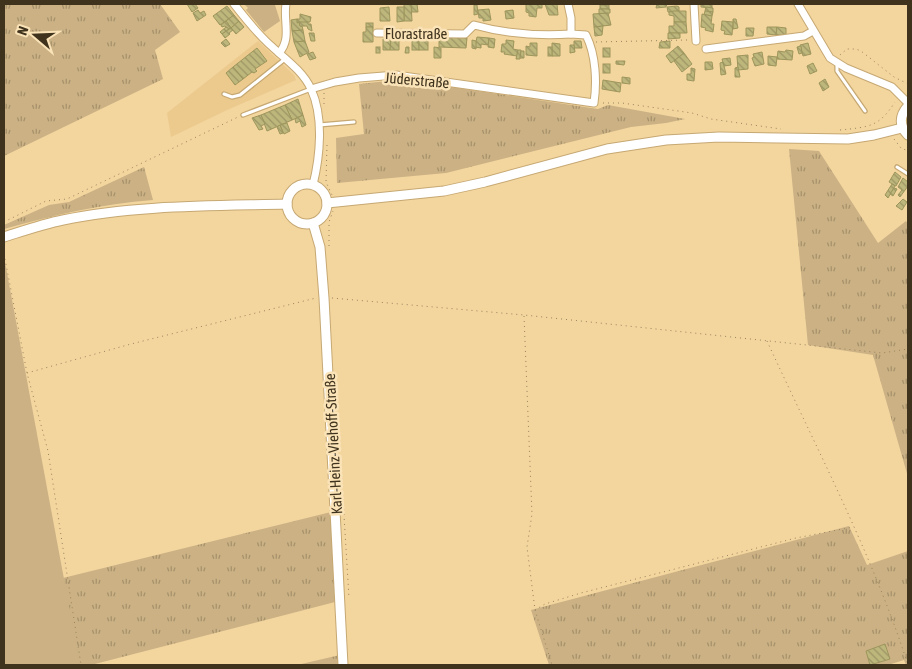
<svg xmlns="http://www.w3.org/2000/svg" width="912" height="669" font-family="'Asap Condensed',sans-serif">
  <style>
    .built { fill: #ecca8d }
    .grass { fill: url(#grass-tufts) }
    .park { fill: #cbb184 }
    .building { fill: url(#building-back-hatch); stroke: #9d965c }
    .lines { fill: none; stroke-linecap: round; stroke-linejoin: round }
    .lane-casing { stroke: #c6a873; stroke-width: 5.5 }
    .street-casing { stroke: #c6a873; stroke-width: 9 }
    .secondary-casing { stroke: #c6a873; stroke-width: 11 }
    .path { stroke: #99845e; stroke-width: 1; stroke-dasharray: 1 4; stroke-linecap: butt }
    .lane { stroke: #fff; stroke-width: 3 }
    .street { stroke: #fff; stroke-width: 7 }
    .secondary { stroke: #fff; stroke-width: 9 }
    .labels { text-anchor: middle; dominant-baseline: central; stroke-width: 5; stroke-linejoin: round; paint-order: stroke }
    .street-label { font-size: 15px; fill: #3f331d; stroke: #fbe3b8 }
  </style>
  <defs>
    <pattern id="grass-tufts" width="24" height="20" patternUnits="userSpaceOnUse" patternTransform="scale(1.25)"><rect width="24" height="20" fill="#cbb184"/><path d="M3 7l-1-3M5 7V3M7 7l1-3M15 17l-1-3M17 17v-4M19 17l1-3" fill="none" stroke="#a6916b"/></pattern>
    <pattern id="building-back-hatch" width="6" height="6" patternUnits="userSpaceOnUse" patternTransform="scale(1.25)"><rect width="6" height="6" fill="#beb77c"/><path d="M-1 5l2 2M0 0l6 6M5-1l2 2" fill="none" stroke="#9c9565"/></pattern>
  </defs>
  <rect width="100%" height="100%" fill="#f3d59e"/>
  <path class="built" d="M258 41 294 75 296 80 227 110 171 137 167 113Z"/>
  <g class="grass">
    <path d="M4 4H160L180 32 155 50 163 79 4 156Z"/>
    <path d="M397 80 425 83 598 109 608 105 685 119 666 123 631 127 446 173 337 183 336 138 364 134 359 84Z"/>
    <path d="M789 149 819 151 878 243 906 221 908 224V477L873 355 808 345Z"/>
    <path d="M144 167 153 200C102 204 53 215 4 229V225L49 205 69 202Z"/>
    <path d="M331 512 335 602 91 665H78L63 578Z"/>
    <path d="M849 526 867 565 908 551V665H906L904 660 888 665H549L531 610Z"/>
    <path d="M340 655 341 665H297Z"/>
  </g>
  <g class="park">
    <path d="M244 4 275 5 280 21 264 32 246 10 248 8Z"/>
    <path d="M4 257 80 665H4Z"/>
  </g>
  <g class="building">
    <path d="M187 4H195L198 8 192 12Z"/>
    <path d="M404 4H411L412 21H404Z"/>
    <path d="M411 4H417L418 12H412Z"/>
    <path d="M526 4H542V8H537L536 17 529 16V13L526 12Z"/>
    <path d="M545 4H557L558 15H549Z"/>
    <path d="M657 4H667L666 7 656 8Z"/>
    <path d="M701 4H712V8L701 7Z"/>
    <path d="M474 5H477L478 14 474 15Z"/>
    <rect x="600" y="5" width="9" height="4"/>
    <path d="M227 6 234 15 220 25 213 16Z"/>
    <path d="M677 6 679 7V11L668 12 667 7Z"/>
    <path d="M389 7 390 21H380V8Z"/>
    <path d="M397 7H404V21L397 22Z"/>
    <path d="M706 7 713 8V12L705 11Z"/>
    <path d="M489 9 491 20 483 21V18H479L478 10Z"/>
    <path d="M599 9H610V13L599 14Z"/>
    <path d="M198 10 200 13 204 11 206 15 197 21 193 13Z"/>
    <path d="M513 10 514 18 506 19 505 11Z"/>
    <path d="M674 11H686V22H674V16L669 15V12Z"/>
    <path d="M705 11 713 12 712 16 704 15Z"/>
    <path d="M608 13 611 25 594 27 593 14Z"/>
    <path d="M300 14 311 17 310 22 297 23V19H300Z"/>
    <path d="M702 14 712 16 711 24H714L713 32 705 30 706 28 701 27Z"/>
    <path d="M234 15 239 21 231 28 226 21Z"/>
    <path d="M297 19V23L299 22 300 26H302L303 30 292 31 291 20Z"/>
    <path d="M733 19H736L738 28 733 29Z"/>
    <path d="M226 21 231 28 229 29 225 26 222 27 221 25Z"/>
    <path d="M239 21 244 27 236 34 231 28Z"/>
    <path d="M722 21 733 22 732 35 724 34 725 31 721 30Z"/>
    <path d="M299 22H308V24H311L312 31 308 29 307 26H300Z"/>
    <path d="M674 22H686L687 33H669V26H674Z"/>
    <rect x="366" y="23" width="7" height="4"/>
    <path d="M603 26 602 35 595 36 594 27Z"/>
    <path d="M226 27 229 29 222 34 220 32Z"/>
    <path d="M366 27H373V42H363V32H366Z"/>
    <path d="M767 27H777L776 35 767 34Z"/>
    <path d="M777 27 786 28V35H776Z"/>
    <path d="M231 28 233 30 229 33 230 34 225 38 222 34Z"/>
    <path d="M746 28H754L753 36H746Z"/>
    <path d="M303 30 305 41 294 42 292 31Z"/>
    <path d="M309 33H314L315 41H311Z"/>
    <path d="M668 33H680V38L668 39Z"/>
    <path d="M439 37 467 38 466 48 439 47Z"/>
    <path d="M477 37 489 38 488 45 481 44V48L475 47Z"/>
    <path d="M489 38 495 39 494 48 488 47Z"/>
    <path d="M226 39 230 44 225 47 221 43Z"/>
    <path d="M383 39H391L390 50H383Z"/>
    <path d="M391 39H399V50H390Z"/>
    <rect x="412" y="40" width="7" height="10"/>
    <rect x="419" y="40" width="9" height="10"/>
    <path d="M472 40 476 41V49L472 48Z"/>
    <path d="M506 40 514 41 513 49 518 50 517 56 504 54 505 52H501L502 44H506Z"/>
    <path d="M305 41 309 52 300 57 294 42Z"/>
    <path d="M574 41H581L582 48H574Z"/>
    <path d="M670 41V48H659L660 42Z"/>
    <path d="M530 43H537V56L526 55V46L530 47Z"/>
    <path d="M552 43 560 44V56H552Z"/>
    <path d="M808 43 811 54 803 56 800 45Z"/>
    <path d="M570 45H574L575 52 570 53Z"/>
    <path d="M678 46 684 53 671 63 666 56Z"/>
    <path d="M801 46 802 53 799 54 797 47Z"/>
    <rect x="376" y="47" width="4" height="6"/>
    <path d="M406 47H409V53H405Z"/>
    <path d="M434 47 441 48V58H434Z"/>
    <rect x="548" y="47" width="4" height="9"/>
    <path d="M257 48 267 61 255 69 257 71 254 73 252 72 243 79 233 67Z"/>
    <rect x="603" y="48" width="7" height="9"/>
    <path d="M518 50H521L520 59H516Z"/>
    <path d="M786 50 793 51 792 60 777 59 778 51 785 52Z"/>
    <path d="M521 51H524V58H520Z"/>
    <path d="M313 52 316 58 310 60 307 54Z"/>
    <path d="M762 52 764 64 755 66 752 58 754 57 753 54Z"/>
    <path d="M684 53 692 64 682 72 674 61Z"/>
    <path d="M748 55V69L738 70 737 56Z"/>
    <path d="M768 56 777 57 776 66 768 65Z"/>
    <path d="M730 58 731 65 724 66 722 59Z"/>
    <path d="M616 61H625L624 65 616 64Z"/>
    <path d="M705 62H712L713 69 705 70Z"/>
    <path d="M723 62 726 74 721 75 720 63Z"/>
    <path d="M813 63 817 71 810 74 807 66Z"/>
    <rect x="603" y="64" width="7" height="9"/>
    <path d="M233 67 243 79 235 85 226 73Z"/>
    <path d="M738 67 740 77H735V68Z"/>
    <path d="M691 68 695 69 694 81 687 80V74H691Z"/>
    <path d="M622 77 630 78V84L622 83Z"/>
    <path d="M825 79 829 87 823 91 819 83Z"/>
    <path d="M603 80 621 83 620 92 602 89Z"/>
    <path d="M298 99 303 115 292 120 285 105Z"/>
    <path d="M285 105 292 120 267 131 261 115Z"/>
    <path d="M261 115 265 124 261 126 263 129 259 130 252 118Z"/>
    <path d="M303 115 306 125 302 127 300 121 296 123 295 119Z"/>
    <path d="M287 123 290 131 284 134 280 125Z"/>
    <path d="M280 125 283 133 280 134 277 127Z"/>
    <path d="M895 172 901 177 896 186 889 182Z"/>
    <path d="M903 178 908 182V186L900 197 898 195 902 190 898 187Z"/>
    <path d="M892 184 895 186 888 198 885 195Z"/>
    <path d="M894 188 897 189 893 196 890 194Z"/>
    <path d="M903 199 907 202 902 210 896 206Z"/>
    <path d="M885 644 890 659 870 665 866 651Z"/>
  </g>
  <g class="lines">
    <g class="lane-casing">
      <g id="lane">
        <path d="M837 63V71L865 111"/>
        <path d="M224 94 232 97 240 95 285 59"/>
        <path d="M243 115 311 89"/>
        <path d="M319 125 354 122"/>
        <path d="M897 167 908 174"/>
      </g>
    </g>
    <g class="street-casing">
      <g id="street">
        <path d="M234 4C245 18 256 32 269 44 284 58 303 71 311 89 324 117 320 156 313 185"/>
        <path d="M694 4 696 41"/>
        <path d="M798 4 830 58 846 68 892 87 908 103"/>
        <path d="M377 33 465 34 474 25C506 34 537 36 571 34"/>
        <path d="M706 49 804 36 813 31"/>
        <path d="M279 53C292 39 283 21 286 4"/>
        <path d="M311 89 335 82 359 78 396 75 594 103C597 82 596 55 586 35L571 34V18L568 4"/>
      </g>
    </g>
    <g class="secondary-casing">
      <g id="secondary">
        <path d="M908 106C899 116 899 126 908 135"/>
        <circle cx="307" cy="204" r="20"/>
        <path d="M327 203 444 191 485 182 607 149 666 140 719 137 848 139 874 135 902 128"/>
        <path d="M313 223 320 247 324 298 343 665"/>
        <path d="M4 237C23 231 43 224 63 220 133 205 215 206 287 204"/>
      </g>
    </g>
    <g class="path">
      <path d="M596 42 687 40 689 42"/>
      <path d="M840 55 847 49H856L861 51 894 77 908 84"/>
      <path d="M603 103H622L692 113 711 119 781 129"/>
      <path d="M324 104V93"/>
      <path d="M840 130C869 127 879 127 895 102"/>
      <path d="M894 139 901 148 908 151"/>
      <path d="M327 145 326 182 332 195"/>
      <path d="M4 222 46 201 67 199 238 117"/>
      <path d="M329 246V222L333 211"/>
      <path d="M4 254 27 373 48 451 81 665"/>
      <path d="M332 298 524 315 882 353 908 349"/>
      <path d="M524 316 532 514 527 547 535 610 552 665"/>
      <path d="M767 341C816 448 872 553 908 665"/>
      <path d="M27 373 131 344 316 298"/>
      <path d="M343 499 349 598"/>
      <path d="M535 610 545 604 581 593 796 538 853 527"/>
    </g>
    <use href="#lane" class="lane"/>
    <use href="#street" class="street"/>
    <use href="#secondary" class="secondary"/>
  </g>
  <g class="labels">
    <g class="street-label">
      <text x="416" y="33">Florastraße</text>
      <text transform="translate(417 80) rotate(5)">Jüderstraße</text>
      <text transform="translate(333 444) rotate(-93)">Karl-Heinz-Viehoff-Straße</text>
    </g>
  </g>
  <rect width="912" height="669" fill="none" stroke="#3f331d" stroke-width="10"/>
  <g transform="translate(35 35) rotate(289)" stroke="#fbe3b8" stroke-width="4" paint-order="stroke">
  <path d="M0-4L9 19L0 12L-9 19Z" fill="#3f331d"/>
  <text y="-8" font-size="14" font-weight="bold" text-anchor="middle" fill="#3f331d">N</text>
  </g>
</svg>
